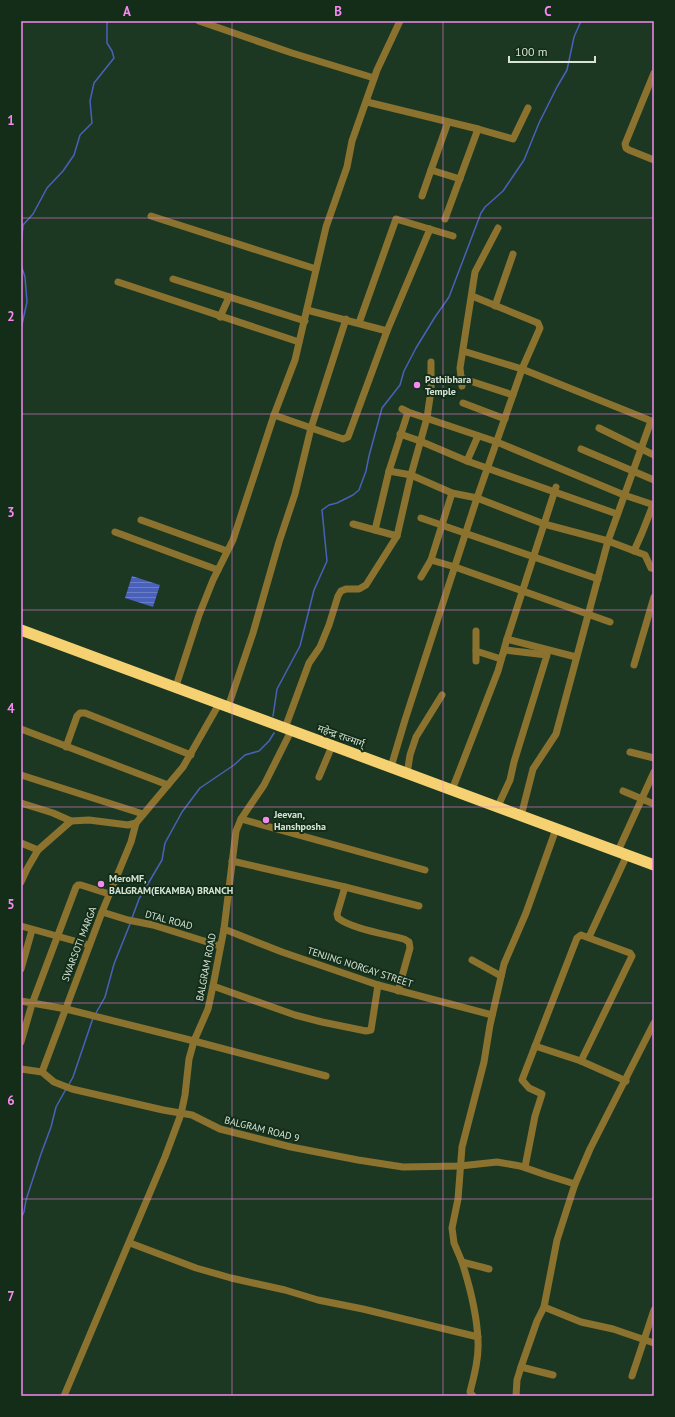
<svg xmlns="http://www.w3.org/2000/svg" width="675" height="1417" font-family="'PT Sans','Noto Sans Devanagari',sans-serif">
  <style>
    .water { fill: url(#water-rules) }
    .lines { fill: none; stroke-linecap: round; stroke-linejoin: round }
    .stream { stroke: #4961ba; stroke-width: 1.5 }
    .minor { stroke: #8b732f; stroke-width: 7 }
    .highway { stroke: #f5d172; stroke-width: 11 }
    .grid { fill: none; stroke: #f589ef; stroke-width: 1; stroke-opacity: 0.55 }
    .poi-dot { fill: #f589ef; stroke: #132d19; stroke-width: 1.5 }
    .labels { text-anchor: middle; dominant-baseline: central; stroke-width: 4; stroke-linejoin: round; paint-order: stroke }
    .poi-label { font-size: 10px; font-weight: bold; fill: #d5e4d7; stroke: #132d19; text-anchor: start }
    .street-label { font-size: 10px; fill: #d5e4d7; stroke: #132d19 }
    .neatline { fill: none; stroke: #f589ef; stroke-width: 1.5 }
    .grid-label { font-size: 13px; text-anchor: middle; font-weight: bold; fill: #f589ef }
  </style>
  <defs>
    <pattern id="water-rules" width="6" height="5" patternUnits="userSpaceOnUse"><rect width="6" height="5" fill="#4961ba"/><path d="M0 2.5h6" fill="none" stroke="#6b7fc5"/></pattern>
  </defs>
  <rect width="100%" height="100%" fill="#1d3822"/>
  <path class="water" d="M132 576 160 585 153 607 125 598Z"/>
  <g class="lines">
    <g class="stream">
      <path d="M21 248 23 225 33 214 47 188 63 171 74 155 80 135 92 123 90 101 94 83 114 58 112 51 107 43V21"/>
      <path d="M21 265 25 277 27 302 21 329"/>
      <path d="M273 716 277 689 300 646 314 590 327 561 322 510 329 505 337 503 353 495 359 490 366 471 369 456 382 408 400 385 404 371 416 348 435 317 449 297 481 213 485 207 503 191 524 160 539 123 557 87 567 70 574 37 581 21"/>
      <path d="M132 918 139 899 162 860 165 843 182 812 200 788 234 765 245 755 259 751 269 741 274 733"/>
      <path d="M96 1013 105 997 114 964 130 924"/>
      <path d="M68 1086 73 1077 93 1018"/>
      <path d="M21 1218 24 1212 26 1200 41 1154 51 1127 56 1107 66 1089"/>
    </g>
    <g class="minor">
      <path d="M199 21 292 53 374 78"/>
      <path d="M654 73 625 144 626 148 629 150 654 160"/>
      <path d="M367 102 478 129"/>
      <path d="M431 170 448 122"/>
      <path d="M422 196 431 170 460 179"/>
      <path d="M151 216 316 269"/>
      <path d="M445 219 478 129 513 139 528 108"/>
      <path d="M173 279 305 321"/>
      <path d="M118 282 299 342"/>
      <path d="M495 306 513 254"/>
      <path d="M307 310 387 331"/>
      <path d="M220 317 229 297"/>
      <path d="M359 323 396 219 453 236"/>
      <path d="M463 351 522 369 654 422"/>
      <path d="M461 378 513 395"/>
      <path d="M462 386 460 368 475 272 498 228"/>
      <path d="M463 403 505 419"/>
      <path d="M402 409 408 412 497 442 624 495 654 505"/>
      <path d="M274 415 343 439 348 437 387 331 430 229"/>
      <path d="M599 428 654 455"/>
      <path d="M400 434 420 441 467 461 617 514"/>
      <path d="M581 449 654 480"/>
      <path d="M467 461 478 436"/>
      <path d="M389 471 411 475 452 493 477 498 544 524 608 541 645 555 651 568 654 569"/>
      <path d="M421 518 598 579"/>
      <path d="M141 520 227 551"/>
      <path d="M353 524 397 536"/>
      <path d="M375 530 389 471 408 412"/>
      <path d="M115 532 218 570"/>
      <path d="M634 551 642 533 653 505"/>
      <path d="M431 560 455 567 610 622"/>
      <path d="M421 577 431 560 452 493"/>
      <path d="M476 631V651L501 659"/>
      <path d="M507 639 576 657"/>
      <path d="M476 651V661"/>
      <path d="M634 665 654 597"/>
      <path d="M176 686 199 615 213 580 233 540 274 415 295 360 326 227 347 167 352 141 377 70 400 21"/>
      <path d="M228 707 253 633 279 542 295 494 311 428 346 319"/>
      <path d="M285 728 309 663 320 647 329 625 338 596 341 591 346 589H359L366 585 397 536 411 475 427 418 431 390V362"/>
      <path d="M21 729 168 785"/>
      <path d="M66 747 77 716 80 713H85L191 755"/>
      <path d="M630 752 654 758"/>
      <path d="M391 767 405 720 477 498 522 369 540 328 538 323 472 296"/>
      <path d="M407 774 410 755 416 737 442 695"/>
      <path d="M21 775 143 814"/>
      <path d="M319 777 332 746"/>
      <path d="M452 790 498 671 507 639 556 487"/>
      <path d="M623 791 654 804"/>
      <path d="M21 803 53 813 71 821"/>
      <path d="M497 808 510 780 514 762 547 655 505 650 503 654"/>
      <path d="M521 816 533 769 556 734 608 541 651 421"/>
      <path d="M241 819 425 870"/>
      <path d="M21 843 38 850"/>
      <path d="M618 851 654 772"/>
      <path d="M232 861 345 887 419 906"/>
      <path d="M21 882 27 869 38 850 71 821 89 820 128 825 136 823 183 767 219 704"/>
      <path d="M345 887 337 914 338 918C352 929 386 934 404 939L409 942 410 948 398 991"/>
      <path d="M102 912 128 920 153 925 220 946"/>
      <path d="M21 926 89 945"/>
      <path d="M224 929 282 952 378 985 492 1015"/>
      <path d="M589 937 627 855"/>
      <path d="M472 960 501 976"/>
      <path d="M21 969 32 930"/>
      <path d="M213 986 295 1015 322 1022 366 1031 371 1030 378 985"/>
      <path d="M21 1001 66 1009 194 1041 208 1009 213 986 224 929 236 831 241 819 264 785 291 731"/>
      <path d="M21 1042 32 1004 76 887 78 885H81L109 894"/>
      <path d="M535 1046 581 1061 626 1081"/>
      <path d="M21 1069 42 1072 54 1082 72 1089 163 1110 192 1115 220 1129 291 1147 358 1160 403 1167 460 1166 497 1162 520 1166 546 1175 575 1184"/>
      <path d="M42 1072 102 912 131 842 136 823"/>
      <path d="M525 1167 535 1116 542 1094 529 1088 522 1080 577 938 581 935 630 953 632 956 581 1061"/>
      <path d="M130 1243 196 1268 231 1278 285 1290 318 1300 363 1309 478 1337"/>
      <path d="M462 1262C470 1287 477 1314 478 1341 479 1358 474 1376 470 1392L473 1396"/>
      <path d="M489 1269 462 1262 454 1243 452 1228 458 1199 462 1147 484 1062 490 1025 504 964 526 913 556 829"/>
      <path d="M544 1307 581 1322 613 1329 654 1343"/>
      <path d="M553 1375 521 1367 537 1321 544 1307 557 1240 575 1184 590 1149 654 1023"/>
      <path d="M632 1376 654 1310"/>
      <path d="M64 1396 165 1157 181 1114 185 1095 189 1059 194 1041 326 1076"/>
      <path d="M516 1396 517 1380 521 1367"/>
    </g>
    <path class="highway" d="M21 630 654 865"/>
  </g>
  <path class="grid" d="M232 21V1396M443 21V1396M21 218H654M21 414H654M21 610H654M21 807H654M21 1003H654M21 1199H654"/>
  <g class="poi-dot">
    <circle cx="417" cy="385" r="4"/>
    <circle cx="266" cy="820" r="4"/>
    <circle cx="101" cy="884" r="4"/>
  </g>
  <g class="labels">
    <g class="poi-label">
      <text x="425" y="379">Pathibhara<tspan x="425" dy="12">Temple</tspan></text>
      <text x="274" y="814">Jeevan,<tspan x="274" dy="12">Hanshposha</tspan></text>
      <text x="109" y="878">MeroMF,<tspan x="109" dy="12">BALGRAM(EKAMBA) BRANCH</tspan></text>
    </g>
    <g class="street-label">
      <text transform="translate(341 736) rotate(20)">महेन्द्र राज्मार्ग्</text>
      <text transform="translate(169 920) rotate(15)">DTAL ROAD</text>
      <text transform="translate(79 944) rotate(-69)">SWARSOTI MARGA</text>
      <text transform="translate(206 967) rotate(-79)">BALGRAM ROAD</text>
      <text transform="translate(360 967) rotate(18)">TENJING NORGAY STREET</text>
      <text transform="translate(262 1129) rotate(14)">BALGRAM ROAD 9</text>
    </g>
  </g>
  <rect width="675" height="1417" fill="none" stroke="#132d19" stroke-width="44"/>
  <path d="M509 56v6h86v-6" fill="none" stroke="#d5e4d7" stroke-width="2"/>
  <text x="515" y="56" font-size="12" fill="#d5e4d7" stroke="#132d19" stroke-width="3" paint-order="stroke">100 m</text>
  <rect x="22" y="22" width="631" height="1373" class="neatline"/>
  <g class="grid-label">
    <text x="127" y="16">A</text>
    <text x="338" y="16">B</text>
    <text x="548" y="16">C</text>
    <text x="11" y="125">1</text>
    <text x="11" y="321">2</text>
    <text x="11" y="517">3</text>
    <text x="11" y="713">4</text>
    <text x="11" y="909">5</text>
    <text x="11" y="1105">6</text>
    <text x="11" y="1301">7</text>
  </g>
</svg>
